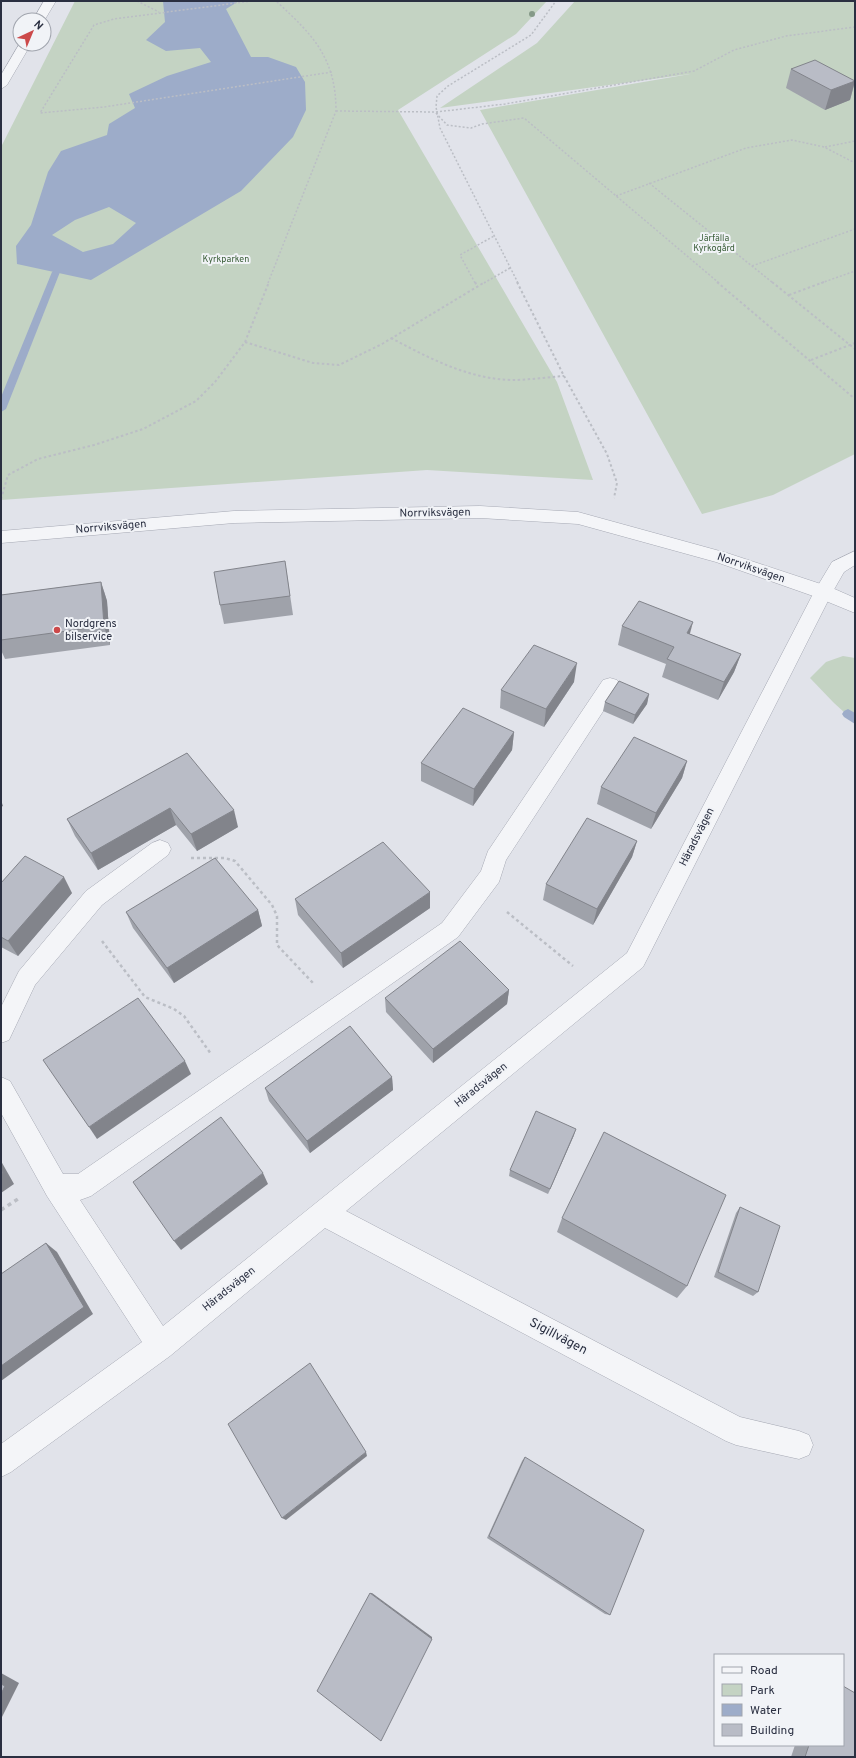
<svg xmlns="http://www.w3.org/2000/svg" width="856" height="1758" font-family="Overpass,sans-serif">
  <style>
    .green { fill: #c4d3c3 }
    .water { fill: #9dacc9; fill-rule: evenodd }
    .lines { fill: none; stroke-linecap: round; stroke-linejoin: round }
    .stream { fill: #9dacc9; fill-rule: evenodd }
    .minor-casing { stroke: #a6a9b4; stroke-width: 1 }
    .tertiary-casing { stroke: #a6a9b4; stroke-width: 1 }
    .path-far3 { stroke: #bbbec5; stroke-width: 1.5; stroke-dasharray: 2 2; stroke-linecap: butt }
    .path-far2 { stroke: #bbbec5; stroke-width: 2; stroke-dasharray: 2.5 2.5; stroke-linecap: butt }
    .path-far1 { stroke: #bbbec5; stroke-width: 2.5; stroke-dasharray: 3 3; stroke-linecap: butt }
    .path { stroke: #bbbec5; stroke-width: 3.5; stroke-dasharray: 4 4; stroke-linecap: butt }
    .minor { fill: #f4f5f8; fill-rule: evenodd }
    .tertiary { fill: #f4f5f8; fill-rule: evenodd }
    .tree { fill: #859988 }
    .wall { fill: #9fa2aa }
    .shaded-wall { fill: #82848b }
    .building { fill: #b9bcc6; stroke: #82848b }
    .poi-dot { fill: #cc494a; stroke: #f1f3f7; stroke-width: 1.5 }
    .labels { text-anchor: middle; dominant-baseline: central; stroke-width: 4; stroke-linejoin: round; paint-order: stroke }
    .far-park-label { font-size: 9px; fill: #395d37; stroke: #f1f3f7 }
    .street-label { font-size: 11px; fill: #2a2f41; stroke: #f1f3f7 }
    .poi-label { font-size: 11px; fill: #2a2f41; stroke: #f1f3f7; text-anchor: start }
    .near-street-label { font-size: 13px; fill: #2a2f41; stroke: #f1f3f7 }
  </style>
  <rect width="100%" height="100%" fill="#e1e3ea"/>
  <g class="green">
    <path d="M75 1H547L516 34 398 110 557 382 593 480 427 470 1 500V147Z"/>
    <path d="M575 1H855V454L773 495 702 514 480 110 690 74 440 108 537 43Z"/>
    <path d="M843 656 855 658V722L834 703 810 678 826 662Z"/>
  </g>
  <path class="water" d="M163 1H239L226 9 251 57H268L296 67 305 82 306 110 293 137 241 191 91 280 17 264 16 246 31 225 48 172 61 151 107 135 109 124 135 108 129 94 167 76 211 62 200 48 166 51 146 40 165 22ZM109 207 136 223 113 244 83 252 52 235 75 220Z"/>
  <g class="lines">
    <g class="stream">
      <path d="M56 269 60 272 6 409 1 412V397L52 272Z"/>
      <path d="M848 709 855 713V724L844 717 842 714 844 711Z"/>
    </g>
    <g class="minor-casing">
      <g id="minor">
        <path d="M855 551V565L844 572 832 593 643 967 346 1211 740 1417 799 1431 809 1435 813 1445 809 1455 799 1459 736 1445 726 1441 325 1228 170 1356 11 1472 1 1477V1444L142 1342 47 1196 1 1113V1077L10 1081 63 1174H78L442 923 481 871 488 851 603 680 610 678 617 680 620 685 617 690 506 860 499 882 458 937 91 1196 80 1200 163 1326 627 953 814 592 832 562Z"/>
        <path d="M160 840 168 843 171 849 168 855 102 905 35 985 9 1040 1 1043V1007L19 971 86 891 152 843Z"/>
      </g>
    </g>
    <g class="tertiary-casing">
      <g id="tertiary">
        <path d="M44 1H56L44 21 33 20Z"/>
        <path d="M20 43 31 44 7 85 1 89V75Z"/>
        <path d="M480 506 578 512 727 553 830 587 855 598V613L816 597 716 562 578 524 480 518 234 523 1 543V531L234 511Z"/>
      </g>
    </g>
    <g class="path-far3">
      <path d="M137 1 159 12"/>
      <path d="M252 1 114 19 94 25 40 113 104 107 332 72"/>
      <path d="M336 111 436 112 505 104 694 71 734 50 786 36 855 27"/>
      <path d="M436 113 447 125 471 128 482 124 524 118 719 283"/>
      <path d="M825 147 855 141"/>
      <path d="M649 183 773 283"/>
      <path d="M616 196 746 148 792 140 824 147 855 163"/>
      <path d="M752 266 855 229"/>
      <path d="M268 283 336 111C336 58 313 35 276 1"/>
      <path d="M475 283 460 255 494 236"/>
      <path d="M484 283 510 268"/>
      <path d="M518 283 440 128 436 107 437 96 448 86 531 35 556 1"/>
      <path d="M821 283 855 271"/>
    </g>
    <g class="path-far2">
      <path d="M475 282 477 286"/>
      <path d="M517 282 564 376 607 454 617 483 614 498"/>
      <path d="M717 282 855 399"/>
      <path d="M772 282 855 349"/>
      <path d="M789 295 824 282"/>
      <path d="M391 338C429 358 468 379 512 380 529 380 547 377 564 376"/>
      <path d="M245 342 313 363 339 365 382 344 485 282"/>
      <path d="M811 360 855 343"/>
      <path d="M1 499 8 475 38 459 94 445 143 429 196 401 215 382 245 342 269 282"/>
    </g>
    <g class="path-far1">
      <path d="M191 858H225L235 861 272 905 277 916V945L313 983"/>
      <path d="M507 912 573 966"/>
      <path d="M102 941 145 997 174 1009 184 1016 211 1054"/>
    </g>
    <path class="path" d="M1 1210 21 1197"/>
    <use href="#minor" class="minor"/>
    <use href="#tertiary" class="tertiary"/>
  </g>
  <circle class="tree" cx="532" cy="14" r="3"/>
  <g class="wall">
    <path d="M791 69 855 81 850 100 825 110 786 88Z"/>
    <path d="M285 561 293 615 224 624 220 605Z"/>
    <path d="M101 582 107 601 110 645 5 659 1 650V595Z"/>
    <path d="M622 626 690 634 741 654 734 672 718 700 662 677 666 664 618 645Z"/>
    <path d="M574 682 544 727 500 708 501 690Z"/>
    <path d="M649 694 647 704 633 724 603 711 605 702Z"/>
    <path d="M514 732 512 750 473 806 421 781V763Z"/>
    <path d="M187 753 238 827 197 851 176 825 98 870 75 836 67 819Z"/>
    <path d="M687 761 682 778 651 829 597 804 601 787Z"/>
    <path d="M637 841 632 857 593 925 543 900 546 884Z"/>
    <path d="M1 883 72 893 18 956 1 947Z"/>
    <path d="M295 899 430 908 343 968 298 915Z"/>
    <path d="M258 910 262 926 174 983 133 928 126 912Z"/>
    <path d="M509 990 507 1004 433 1063 386 1012 385 998Z"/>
    <path d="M392 1077 393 1090 310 1153 269 1101 265 1088Z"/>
    <path d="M574 1135 548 1194 509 1176 510 1170Z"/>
    <path d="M740 1207 758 1292 753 1296 714 1277 736 1213Z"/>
    <path d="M562 1218 687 1286 677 1298 557 1232Z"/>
    <path d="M525 1457 610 1615 605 1614 487 1538 522 1461Z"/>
    <path d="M795 1745H843L855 1757H791Z"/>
  </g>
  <g class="shaded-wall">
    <path d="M855 81 850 100 825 110 831 90Z"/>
    <path d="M101 582 107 601 110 645 104 626Z"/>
    <path d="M693 622 688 641 687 633Z"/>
    <path d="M741 654 734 672 718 700 724 682Z"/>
    <path d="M577 663 574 682 544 727 546 709Z"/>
    <path d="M649 694 647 704 633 724 635 715Z"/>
    <path d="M514 732 512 750 473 806 474 789Z"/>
    <path d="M687 761 682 778 651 829 656 813Z"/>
    <path d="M1 800 3 806 1 807Z"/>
    <path d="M170 808 176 825 98 870 91 853Z"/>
    <path d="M234 810 238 827 197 851 191 834Z"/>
    <path d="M637 841 632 857 593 925 597 909Z"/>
    <path d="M64 877 72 893 18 956 8 941Z"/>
    <path d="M430 892V908L343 968 341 953Z"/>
    <path d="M258 910 262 926 174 983 167 968Z"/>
    <path d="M509 990 507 1004 433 1063V1049Z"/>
    <path d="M185 1061 191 1074 97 1139 89 1127Z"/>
    <path d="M392 1077 393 1090 310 1153 307 1141Z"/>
    <path d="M576 1129 574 1135 548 1194 550 1189Z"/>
    <path d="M1 1161 14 1184 1 1193Z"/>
    <path d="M263 1173 268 1184 181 1250 174 1241Z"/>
    <path d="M46 1243 57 1252 93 1314 1 1381V1366Z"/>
    <path d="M366 1452 367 1456 286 1520 282 1518Z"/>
    <path d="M370 1593H372L432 1637V1639Z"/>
    <path d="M1 1673 19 1683 1 1719Z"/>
  </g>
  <g class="building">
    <path d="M815 60 855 81 831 90 791 69Z"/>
    <path d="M285 561 290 596 220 605 214 572Z"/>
    <path d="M101 582 104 626 1 640V595Z"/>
    <path d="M639 601 693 622 687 633 741 654 724 682 667 659 674 647 622 626Z"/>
    <path d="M534 645 577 663 546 709 501 690Z"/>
    <path d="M619 681 649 694 635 715 605 702Z"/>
    <path d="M463 708 514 732 474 789 421 763Z"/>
    <path d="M634 737 687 761 656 813 601 787Z"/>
    <path d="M187 753 234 810 191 834 170 808 91 853 67 819Z"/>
    <path d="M587 818 637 841 597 909 546 884Z"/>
    <path d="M383 842 430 892 341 953 295 899Z"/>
    <path d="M25 856 64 877 8 941 1 937V883Z"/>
    <path d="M215 858 258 910 167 968 126 912Z"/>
    <path d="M460 941 509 990 433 1049 385 998Z"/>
    <path d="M138 998 185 1061 89 1127 43 1060Z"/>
    <path d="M350 1026 392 1077 307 1141 265 1088Z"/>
    <path d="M536 1111 576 1129 550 1189 510 1170Z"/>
    <path d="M221 1117 263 1173 174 1241 133 1182Z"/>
    <path d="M604 1132 726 1195 687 1286 562 1218Z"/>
    <path d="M1 1169 3 1173 1 1174Z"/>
    <path d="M740 1207 780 1226 758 1292 718 1272Z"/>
    <path d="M46 1243 84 1307 1 1366V1274Z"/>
    <path d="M310 1363 366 1452 282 1518 228 1424Z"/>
    <path d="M525 1457 644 1530 610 1615 489 1536Z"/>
    <path d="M370 1593 432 1639 381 1741 317 1691Z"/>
    <path d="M1 1684 5 1686 1 1694Z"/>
    <path d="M843 1686 855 1693V1757H805L809 1745H843Z"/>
  </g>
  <circle class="poi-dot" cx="57" cy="630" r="4"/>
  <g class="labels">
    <g class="far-park-label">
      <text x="714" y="238">Järfälla<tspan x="714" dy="10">Kyrkogård</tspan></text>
      <text x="226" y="259">Kyrkparken</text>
    </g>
    <g class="street-label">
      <text transform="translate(435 513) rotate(-1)">Norrviksvägen</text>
      <text transform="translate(111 527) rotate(-5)">Norrviksvägen</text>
      <text transform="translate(751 568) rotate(19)">Norrviksvägen</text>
      <text transform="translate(697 837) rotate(-63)">Häradsvägen</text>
      <text transform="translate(481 1085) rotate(-39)">Häradsvägen</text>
      <text transform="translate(229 1289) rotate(-39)">Häradsvägen</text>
    </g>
    <g class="poi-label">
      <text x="65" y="624">Nordgrens<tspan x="65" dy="13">bilservice</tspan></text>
    </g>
    <g class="near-street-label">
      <text transform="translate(558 1337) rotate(28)">Sigillvägen</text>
    </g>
  </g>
  <rect width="856" height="1758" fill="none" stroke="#2a2f41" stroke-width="4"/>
  <rect x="714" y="1654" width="130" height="92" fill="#f1f3f7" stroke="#a1a5ae"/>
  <rect x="722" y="1667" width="20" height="6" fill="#f4f5f8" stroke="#a1a5ae"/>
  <text x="750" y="1674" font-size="12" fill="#2a2f41">Road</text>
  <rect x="722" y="1684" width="20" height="12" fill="#c4d3c3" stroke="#a1a5ae"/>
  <text x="750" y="1694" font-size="12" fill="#2a2f41">Park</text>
  <rect x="722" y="1704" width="20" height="12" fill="#9dacc9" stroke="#a1a5ae"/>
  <text x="750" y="1714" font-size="12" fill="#2a2f41">Water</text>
  <rect x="722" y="1724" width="20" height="12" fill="#b9bcc6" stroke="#a1a5ae"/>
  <text x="750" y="1734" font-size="12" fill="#2a2f41">Building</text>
  <g transform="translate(32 32) rotate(44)"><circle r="19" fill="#f1f3f7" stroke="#a1a5ae"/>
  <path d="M0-3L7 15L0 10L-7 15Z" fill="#cc494a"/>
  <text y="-6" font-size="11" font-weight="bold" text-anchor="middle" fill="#2a2f41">N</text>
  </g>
</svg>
